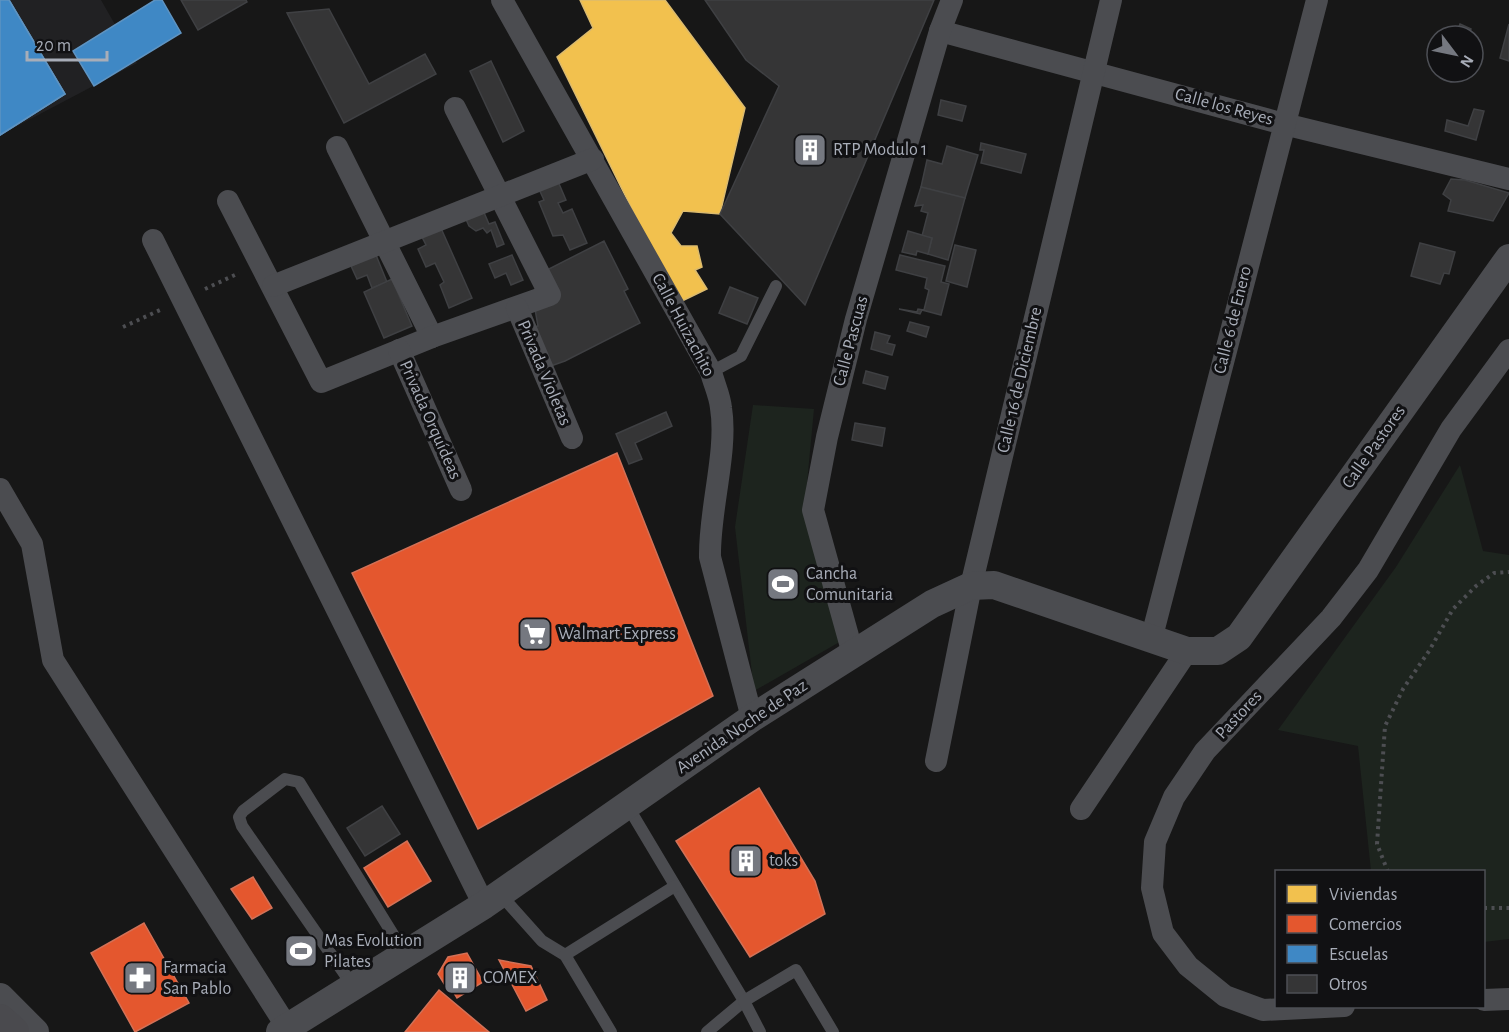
<svg xmlns="http://www.w3.org/2000/svg" width="1509" height="1032" font-family="'Alegreya Sans',sans-serif">
  <style>
    .built { fill: #212123 }
    .green { fill: #1d241e }
    .homes { fill: #f2c14e; stroke: #dcbb6e; stroke-width: 1.5 }
    .shops { fill: #e4572e; stroke: #d27157; stroke-width: 1.5 }
    .schools { fill: #3f88c5; stroke: #5e93c1; stroke-width: 1.5 }
    .building { fill: #353536; stroke: #3f4043; stroke-width: 1.5 }
    .lines { fill: none; stroke-linecap: round; stroke-linejoin: round }
    .path { stroke: #4d4e52; stroke-width: 4; stroke-dasharray: 3 4.5; stroke-linecap: butt }
    .service { stroke: #4b4c50; stroke-width: 12 }
    .minor { stroke: #4b4c50; stroke-width: 22 }
    .tertiary { stroke: #4b4c50; stroke-width: 28 }
    .secondary { stroke: #4a4a4e; stroke-width: 32 }
    .labels { text-anchor: middle; dominant-baseline: central; stroke-width: 6; stroke-linejoin: round; paint-order: stroke }
    .street-label { font-size: 18px; fill: #a8adb8; stroke: #111113 }
    .poi-label { font-size: 18px; fill: #a8adb8; stroke: #111113; text-anchor: start }
  </style>
  <rect width="100%" height="100%" fill="#171717"/>
  <path class="built" d="M0 0H101L137 63 0 135Z"/>
  <g class="green">
    <path d="M753 405 814 409 804 515 843 640 754 691 735 527Z"/>
    <path d="M1460 465 1483 551 1509 555V939L1484 942V872L1371 871 1358 746 1278 730 1396 567Z"/>
  </g>
  <path class="homes" d="M580 0H665L745 108 720 214 683 211 671 233 681 246H697L702 267 695 270 707 289 678 303 557 57 593 28Z"/>
  <g class="shops">
    <path d="M617 453 713 696 478 829 352 573Z"/>
    <path d="M759 788 815 881 825 914 750 957 676 841Z"/>
    <path d="M407 841 431 881 388 907 364 868Z"/>
    <path d="M253 877 272 908 252 919 231 889Z"/>
    <path d="M144 923 189 1003 135 1032 91 953Z"/>
    <path d="M467 953 483 982 457 998 454 993H450L438 974 448 957Z"/>
    <path d="M499 960 531 966 547 1000 526 1011Z"/>
    <path d="M439 990 489 1032H405Z"/>
  </g>
  <g class="schools">
    <path d="M0 0H9L65 94 0 135Z"/>
    <path d="M0 0H9L65 94 0 135Z"/>
    <path d="M155 0H162L181 33 94 86 73 51Z"/>
  </g>
  <g class="building">
    <path d="M181 0H246L247 2 198 30Z"/>
    <path d="M705 0H934L805 305 720 214 779 86 746 60Z"/>
    <path d="M329 9 369 84 425 54 436 74 344 123 287 13Z"/>
    <path d="M1460 24 1471 29 1469 36H1456Z"/>
    <path d="M1509 24V61L1500 58Z"/>
    <path d="M1433 39 1437 40V56L1430 54Z"/>
    <path d="M491 61 524 131 503 142 470 71Z"/>
    <path d="M941 100 966 106 962 121 938 115Z"/>
    <path d="M1474 109 1484 111 1476 140 1445 131 1447 120 1468 126Z"/>
    <path d="M981 143 1026 154 1021 173 981 163 984 150H980Z"/>
    <path d="M947 146 978 155 965 198 921 187 927 160 942 164Z"/>
    <path d="M557 179 566 200 558 203 563 213 572 209 587 243 570 250 563 235 553 236 539 202 544 200 538 187Z"/>
    <path d="M1451 179 1465 180 1509 193 1493 221 1448 211 1451 200 1443 194Z"/>
    <path d="M921 187 965 198 948 260 928 254 932 238 922 236 928 213 921 211 923 205 915 206Z"/>
    <path d="M482 208 489 224 495 222 504 244 497 247 491 230 487 233 483 228 476 231 469 226 464 215Z"/>
    <path d="M440 226 472 298 449 308 440 285 444 282 435 263 426 267 418 249 426 245 421 235Z"/>
    <path d="M908 231 932 238 928 254 917 251 916 255 902 252Z"/>
    <path d="M604 241 628 289 624 291 640 323 565 361 548 367 534 327 538 326 533 298 539 274Z"/>
    <path d="M1420 243 1455 252 1449 274 1444 273 1440 284 1411 276Z"/>
    <path d="M955 245 976 250 967 287 946 281Z"/>
    <path d="M376 255 387 282 372 288 367 275 357 279 351 266Z"/>
    <path d="M512 255 523 280 511 285 506 273 495 278 489 264Z"/>
    <path d="M900 255 945 266 941 282 949 284 941 315 922 310 920 314 899 309 917 312 918 309 924 310 929 290 925 288 927 278 896 270Z"/>
    <path d="M392 279 412 326 384 338 364 292Z"/>
    <path d="M730 287 758 298 747 324 719 313Z"/>
    <path d="M910 322 929 327 926 337 907 331Z"/>
    <path d="M875 332 890 336 887 343 895 345 892 355 871 349Z"/>
    <path d="M866 371 888 377 885 389 863 383Z"/>
    <path d="M666 412 672 426 635 443 642 459 629 464 616 434Z"/>
    <path d="M855 423 885 428 882 446 852 440Z"/>
    <path d="M382 806 400 834 365 856 347 828Z"/>
  </g>
  <g class="lines">
    <g class="path">
      <path d="M205 289 239 273"/>
      <path d="M123 327 160 310"/>
      <path d="M1388 872 1377 844 1385 726 1403 689 1429 651 1453 609 1476 586 1494 573 1509 572"/>
      <path d="M1484 908H1509"/>
    </g>
    <g class="service">
      <path d="M711 372 741 356 776 286"/>
      <path d="M627 805 744 1001 707 1032"/>
      <path d="M500 894 542 941 565 955 611 1032"/>
      <path d="M565 955 675 886"/>
      <path d="M353 986 242 826 239 817 243 811 285 779 299 782 405 954"/>
      <path d="M760 1032 744 1001 796 970 833 1032"/>
    </g>
    <g class="minor">
      <path d="M502 0 711 372C714 384 720 396 721 408 728 451 709 510 710 557L752 718"/>
      <path d="M940 31 1284 124 1509 179"/>
      <path d="M337 147 432 337"/>
      <path d="M228 201 321 382 432 337 550 295 455 108"/>
      <path d="M153 240 484 905"/>
      <path d="M273 286 593 159"/>
      <path d="M517 308 572 438"/>
      <path d="M399 350 461 490"/>
      <path d="M0 489 32 544 53 660 287 1027"/>
      <path d="M1151 640 1317 0"/>
      <path d="M853 654 813 510 827 437 856 319 940 31 952 0"/>
      <path d="M936 761 971 586 1111 0"/>
      <path d="M1081 809 1187 651"/>
      <path d="M1484 1000 1509 999"/>
      <path d="M1344 1006 1263 1010 1225 996 1188 966 1163 933 1152 888 1155 842 1174 797 1205 751 1331 618 1368 570 1451 429 1509 350"/>
    </g>
    <g class="tertiary">
      <path d="M0 997 35 1032"/>
      <path d="M280 1032 484 905 752 718 932 604 971 586 994 585 1187 651H1218L1239 637 1509 258"/>
    </g>
    <path class="secondary" d="M0 1020 13 1032"/>
  </g>
  <defs>
    <g id="building-square" transform="scale(1.725)"><rect x="-9" y="-9" width="18" height="18" rx="4" fill="#757880" stroke="#111113"/><path d="M-4-6H4V6H1V3H-1V6H-4ZM-2.5-4.3h1.7v1.8h-1.7ZM.8-4.3h1.7v1.8H.8ZM-2.5-1h1.7V.8h-1.7ZM.8-1h1.7V.8H.8Z" fill="#fff"/></g>
    <g id="stadium-square" transform="scale(1.725)"><rect x="-9" y="-9" width="18" height="18" rx="4" fill="#757880" stroke="#111113"/><path d="M0-5a6.5 5 0 1 0 0 10a6.5 5 0 1 0 0-10ZM-3.5-1.8h7v3.6h-7Z" fill="#fff"/></g>
    <g id="supermarket-square" transform="scale(1.725)"><rect x="-9" y="-9" width="18" height="18" rx="4" fill="#757880" stroke="#111113"/><path d="M-6-5.5h2.5l.6 2H6L4.5 2H-2.5L-4.4-4H-6ZM-1.5 3.2a1.3 1.3 0 1 0 .1 0ZM3 3.2a1.3 1.3 0 1 0 .1 0Z" fill="#fff"/></g>
    <g id="pharmacy-square" transform="scale(1.725)"><rect x="-9" y="-9" width="18" height="18" rx="4" fill="#757880" stroke="#111113"/><path d="M-2-6h4v4h4v4h-4v4h-4v-4h-4v-4h4Z" fill="#fff"/></g>
  </defs>
  <g fill-rule="evenodd">
    <use href="#building-square" x="810" y="150"/>
    <use href="#stadium-square" x="783" y="584"/>
    <use href="#supermarket-square" x="535" y="634"/>
    <use href="#building-square" x="746" y="861"/>
    <use href="#stadium-square" x="301" y="951"/>
    <use href="#pharmacy-square" x="140" y="978"/>
    <use href="#building-square" x="460" y="978"/>
  </g>
  <g class="labels">
    <g class="street-label">
      <text transform="translate(1224 107) rotate(15)">Calle los Reyes</text>
      <text transform="translate(1233 320) rotate(-76)">Calle 6 de Enero</text>
      <text transform="translate(683 325) rotate(62)">Calle Huizachito</text>
      <text transform="translate(851 341) rotate(-75)">Calle Pascuas</text>
      <text transform="translate(544 373) rotate(67)">Privada Violetas</text>
      <text transform="translate(1020 380) rotate(-77)">Calle 16 de Diciembre</text>
      <text transform="translate(430 420) rotate(66)">Privada Orquídeas</text>
      <text transform="translate(1374 447) rotate(-55)">Calle Pastores</text>
      <text transform="translate(1239 715) rotate(-47)">Pastores</text>
      <text transform="translate(742 727) rotate(-34)">Avenida Noche de Paz</text>
    </g>
    <g class="poi-label">
      <text x="833" y="150">RTP Modulo 1</text>
      <text x="806" y="574">Cancha<tspan x="806" dy="21">Comunitaria</tspan></text>
      <text x="558" y="634">Walmart Express</text>
      <text x="769" y="861">toks</text>
      <text x="324" y="941">Mas Evolution<tspan x="324" dy="21">Pilates</tspan></text>
      <text x="163" y="968">Farmacia<tspan x="163" dy="21">San Pablo</tspan></text>
      <text x="483" y="978">COMEX</text>
    </g>
  </g>
  <rect x="1275" y="870" width="210" height="138" fill="#111113" stroke="#4d4f55" stroke-width="1.5"/>
  <rect x="1287" y="885" width="30" height="18" fill="#f2c14e" stroke="#4d4f55" stroke-width="1.5"/>
  <text x="1329" y="900" font-size="18" fill="#a8adb8">Viviendas</text>
  <rect x="1287" y="915" width="30" height="18" fill="#e4572e" stroke="#4d4f55" stroke-width="1.5"/>
  <text x="1329" y="930" font-size="18" fill="#a8adb8">Comercios</text>
  <rect x="1287" y="945" width="30" height="18" fill="#3f88c5" stroke="#4d4f55" stroke-width="1.5"/>
  <text x="1329" y="960" font-size="18" fill="#a8adb8">Escuelas</text>
  <rect x="1287" y="975" width="30" height="18" fill="#353536" stroke="#4d4f55" stroke-width="1.5"/>
  <text x="1329" y="990" font-size="18" fill="#a8adb8">Otros</text>
  <g transform="translate(1455 54) rotate(122)"><circle r="28" fill="#111113" stroke="#4d4f55" stroke-width="1.5"/>
  <path d="M0-4.5L10 22L0 15L-10 22Z" fill="#757880"/>
  <text y="-9" font-size="16" font-weight="bold" text-anchor="middle" fill="#a8adb8">N</text>
  </g>
  <path d="M27 51v9h80v-9" fill="none" stroke="#a8adb8" stroke-width="3"/>
  <text x="36" y="51" font-size="18" fill="#a8adb8" stroke="#111113" stroke-width="4.5" paint-order="stroke">20 m</text>
</svg>
